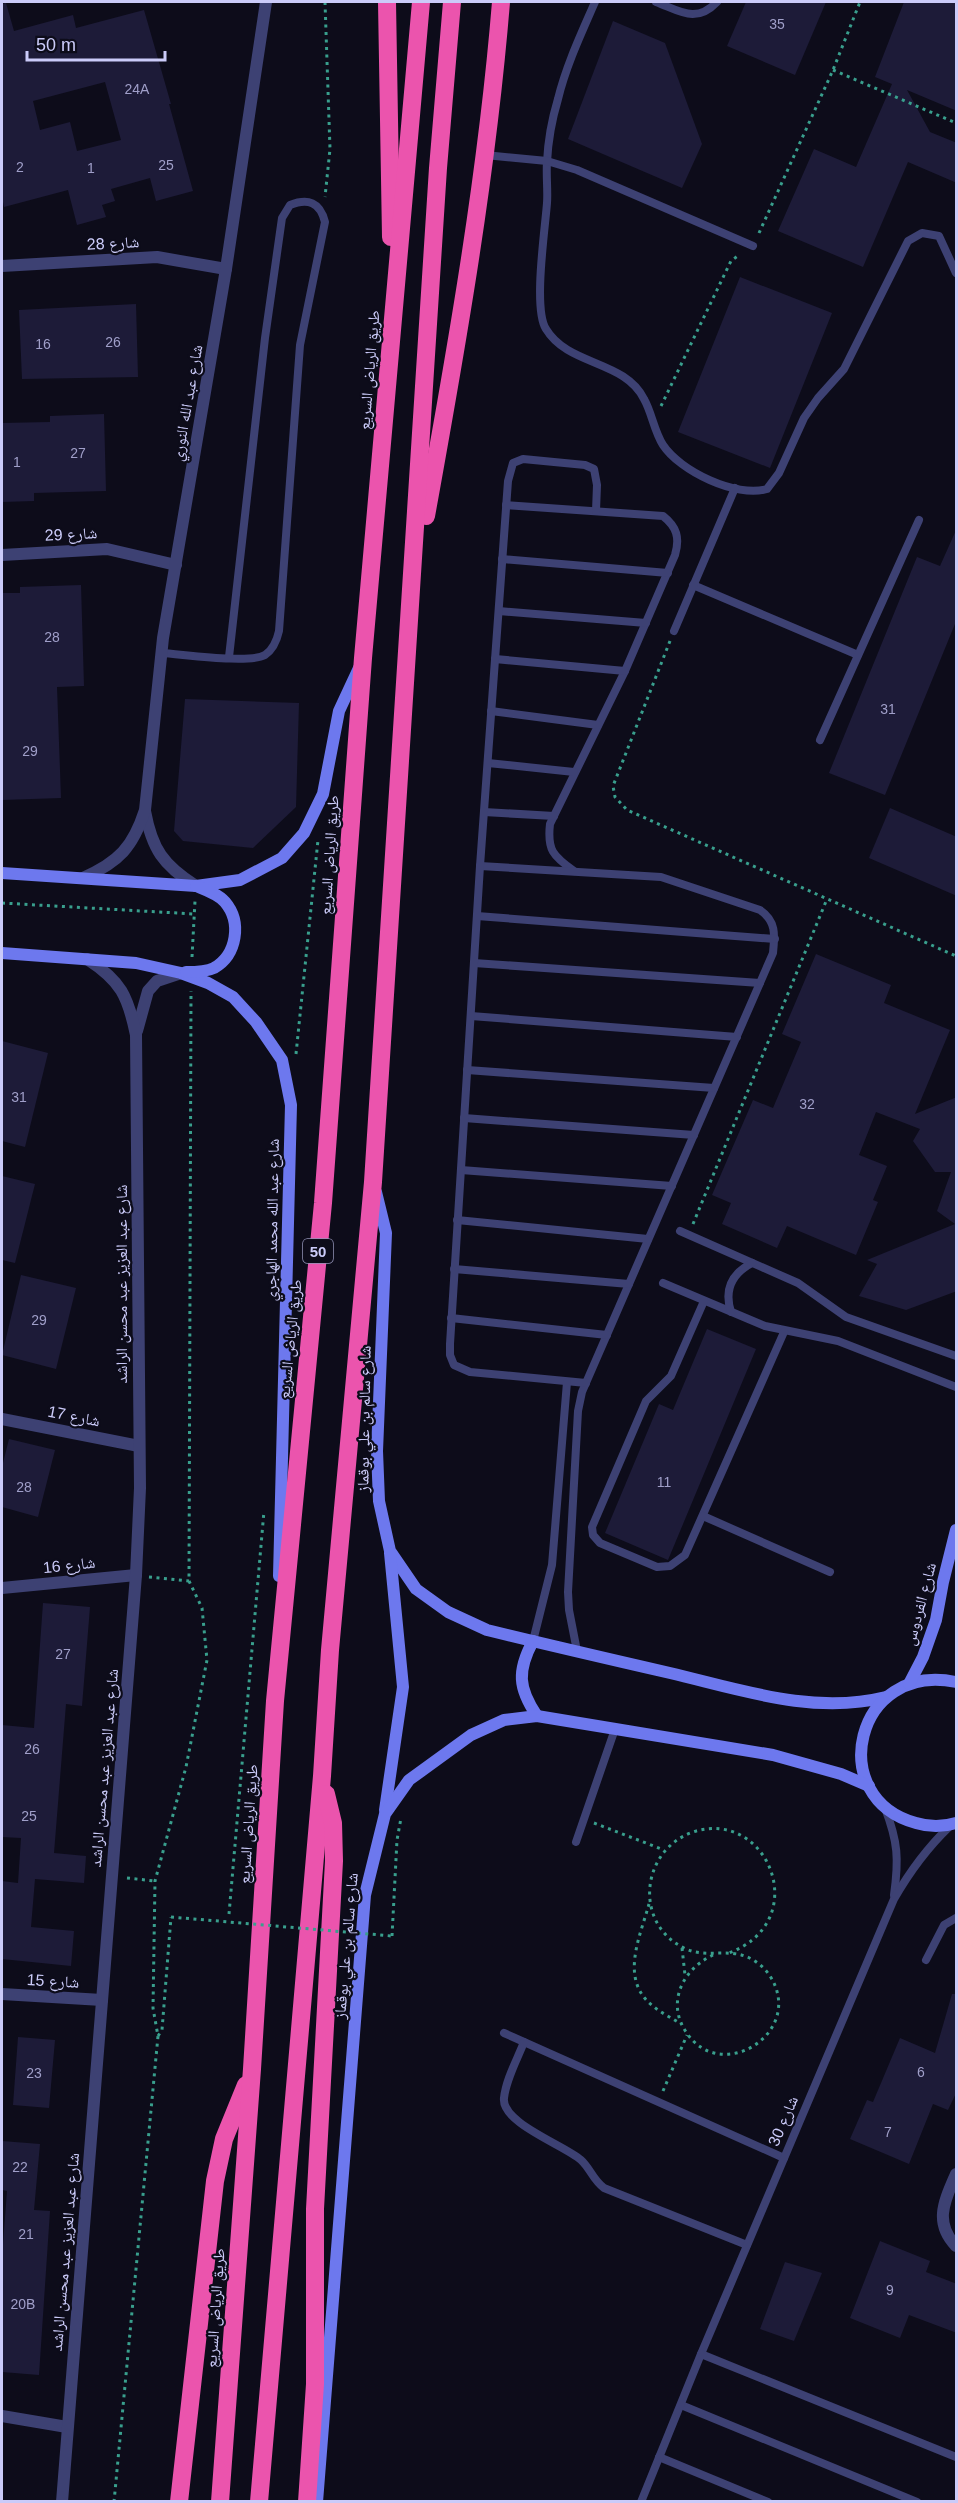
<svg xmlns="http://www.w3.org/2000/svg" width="958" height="2503" font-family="Arial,'Noto Naskh Arabic',sans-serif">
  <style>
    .building { fill: #1d1b38; fill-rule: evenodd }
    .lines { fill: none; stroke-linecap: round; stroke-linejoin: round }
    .path { stroke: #399f8d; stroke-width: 3; stroke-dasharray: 3 4.5; stroke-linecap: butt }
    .lane { stroke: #3d4173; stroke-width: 8 }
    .street { stroke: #3d4173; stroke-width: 12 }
    .secondary { stroke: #6d78ee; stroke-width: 12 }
    .highway { stroke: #eb54ad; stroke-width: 18 }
    .path-bridge { stroke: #399f8d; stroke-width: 3; stroke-dasharray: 3 4.5; stroke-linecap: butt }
    .labels { text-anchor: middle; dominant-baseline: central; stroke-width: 4.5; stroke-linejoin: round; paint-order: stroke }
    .number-label { font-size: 14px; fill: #a09fc9 }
    .shield { fill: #0d0c1a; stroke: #9292b6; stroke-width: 1.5 }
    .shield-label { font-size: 15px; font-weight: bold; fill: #cbcbf9 }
    .street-label { font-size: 16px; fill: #cbcbf9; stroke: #0d0c1a }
  </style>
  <rect width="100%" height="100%" fill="#0d0c1a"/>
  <g class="building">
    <path d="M746 2H826L795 75 727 46Z"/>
    <path d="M904 2H957V111L907 90 930 132 957 143V183L908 162 863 267 778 231 814 149 856 167 892 84 875 77Z"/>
    <path d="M6 3 14 31 73 15 76 28 144 10 171 104H169L193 191 156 201 150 178 111 189 115 201 102 205 106 217 77 225 68 190 4 207 2 197V4ZM105 82 121 140 77 151 70 122 40 130 33 101Z"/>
    <path d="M613 21 665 43 702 144 682 188 568 139Z"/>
    <path d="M740 277 832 313 770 468 678 432Z"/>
    <path d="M136 304 138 377 22 379 19 310Z"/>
    <path d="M104 414 106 491 34 493V501L2 502V423L50 422V416Z"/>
    <path d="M957 528V619L885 795 829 773 917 557 940 566Z"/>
    <path d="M81 585 84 686 57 687 61 798 2 800V593H20V587Z"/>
    <path d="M185 699 299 703 296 807 253 848 183 841 174 831Z"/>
    <path d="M890 808 957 837V896L869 858Z"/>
    <path d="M816 954 891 985 884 1003 950 1030 915 1114 957 1097V1291L906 1310 859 1296 877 1264 867 1260 955 1224 937 1211 951 1172H935L913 1141 920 1129 876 1112 859 1155 887 1166 873 1200 878 1202 856 1255 787 1226 777 1248 722 1224 731 1203 712 1195 753 1100 773 1108 801 1042 782 1034Z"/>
    <path d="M2 1041 48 1053 25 1147 2 1141Z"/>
    <path d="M2 1176 35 1184 15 1263 2 1260Z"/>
    <path d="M21 1275 76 1288 56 1369 2 1355Z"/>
    <path d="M707 1329 756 1349 668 1560 605 1533 659 1404 673 1410Z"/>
    <path d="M9 1439 55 1450 38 1517 2 1507V1467Z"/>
    <path d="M43 1603 90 1607 82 1706 66 1704 54 1853 86 1856 84 1883 35 1879 31 1927 74 1931 71 1966 2 1959V1881L18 1883 21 1838 2 1837V1725L34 1728Z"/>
    <path d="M952 1994H957V2091L948 2110 933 2104 909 2164 850 2139 867 2100 873 2102 900 2038 935 2053Z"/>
    <path d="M18 2037 55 2040 49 2108 13 2105Z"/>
    <path d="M2 2141 40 2144 34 2210 50 2211 39 2375 2 2372V2257L7 2191 2 2190Z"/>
    <path d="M880 2241 930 2261 926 2272 957 2284V2333L909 2315 900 2338 850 2318Z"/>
    <path d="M785 2262 822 2273 794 2341 760 2329Z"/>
  </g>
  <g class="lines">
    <g class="path">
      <path d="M325 2 330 149 325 197"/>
      <path d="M833 70 956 123"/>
      <path d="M759 233 833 70 860 2"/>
      <path d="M661 406 731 261 739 255"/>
      <path d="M670 641 613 786 615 797 627 810 956 956"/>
      <path d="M2 903 194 914"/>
      <path d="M192 957 195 901"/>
      <path d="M296 1054 318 840"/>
      <path d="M693 1224 827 899"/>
      <path d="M149 1577 189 1581"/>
      <path d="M594 1823 664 1850"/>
      <path d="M127 1878 155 1881"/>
      <path d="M649 1904C640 1937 619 1980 653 2006 661 2013 672 2018 681 2024"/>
      <path d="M229 1914 264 1511"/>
      <path d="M392 1936 397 1840 401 1818"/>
      <path d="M682 1948 685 1975"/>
      <path d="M713 1955C683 1969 666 2002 686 2032 721 2086 806 2032 770 1976 763 1965 750 1956 737 1954 718 1951 702 1957 684 1948 633 1923 641 1850 693 1832 769 1807 815 1924 726 1954"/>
      <path d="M158 2036 162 2030 171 1917"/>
      <path d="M663 2091 687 2035"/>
      <path d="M114 2502 158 2036 153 2008 155 1881 186 1767 207 1660 202 1608 189 1581 191 991"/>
    </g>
    <g class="lane">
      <path d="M595 2C581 34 566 66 558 99 552 119 548 142 547 162 546 176 548 190 547 203 545 230 533 309 546 329 568 366 625 360 644 399 652 413 654 431 663 445 680 471 736 498 767 489L779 473 804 418 818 398 844 369 908 241 922 233 939 236 956 273"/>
      <path d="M656 2C680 11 696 24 717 2"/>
      <path d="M485 155 547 161 577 170 753 246"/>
      <path d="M506 505 663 516C677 527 680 538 675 555L625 671 550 824C547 850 553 856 574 871"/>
      <path d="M502 559 668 573"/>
      <path d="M693 585 858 655"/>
      <path d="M499 611 646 623"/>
      <path d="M674 631 735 488"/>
      <path d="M161 653C182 654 249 664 265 655 274 649 277 640 279 631L300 345 325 222C320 202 308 198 290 205L282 218 265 338 229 657"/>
      <path d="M495 659 625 671"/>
      <path d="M491 711 598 725"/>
      <path d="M820 740 919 520"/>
      <path d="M488 763 574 772"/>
      <path d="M484 812 554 816"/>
      <path d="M480 866 661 877 760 910C776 921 775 934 773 953L582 1392 578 1411 568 1592 569 1610 577 1651"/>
      <path d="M477 916 775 939"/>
      <path d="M474 963 760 983"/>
      <path d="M471 1016 737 1037"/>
      <path d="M467 1070 714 1088"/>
      <path d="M464 1118 694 1135"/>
      <path d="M461 1170 672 1186"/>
      <path d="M457 1220 648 1239"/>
      <path d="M680 1231 798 1283 846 1317 956 1356"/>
      <path d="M454 1269 629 1284"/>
      <path d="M663 1283 765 1326 838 1341 956 1387"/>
      <path d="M704 1301 671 1376 646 1401 592 1527 593 1535 600 1543 657 1567 670 1566 685 1555 784 1332"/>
      <path d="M731 1312C724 1290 731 1274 752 1263"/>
      <path d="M451 1318 607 1335"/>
      <path d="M586 1383 470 1372 454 1365 450 1355V1344L480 866 508 481 513 463 523 459 585 465 594 469 597 485 596 511"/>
      <path d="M703 1516 830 1572"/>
      <path d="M533 1641 552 1565 567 1382"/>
      <path d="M885 1808C898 1842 899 1859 894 1895"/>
      <path d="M576 1842 615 1729"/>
      <path d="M926 1960 944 1925 956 1918"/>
      <path d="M504 2033 784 2158"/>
      <path d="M524 2042C517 2060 506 2079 504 2098 501 2123 564 2145 581 2160 590 2168 593 2180 604 2188L747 2245"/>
      <path d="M701 2354 894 1899C910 1871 927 1848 950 1826"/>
      <path d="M681 2405 917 2502"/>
      <path d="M659 2457 768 2502"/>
      <path d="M641 2502 701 2354 956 2457"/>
    </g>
    <g class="street">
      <path d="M2 266 157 257 226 269"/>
      <path d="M2 555 107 549 176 565"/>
      <path d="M145 811C152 849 163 865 196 886"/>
      <path d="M83 878C119 862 133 847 145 810L163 638 226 269 266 2"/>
      <path d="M137 1031 148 991 157 981 181 973"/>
      <path d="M2 1419 139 1446"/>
      <path d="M2 1588 136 1575"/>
      <path d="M2 1994 102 2000"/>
      <path d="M956 2174C945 2200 933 2222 956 2246"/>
      <path d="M2 2416 67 2427"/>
      <path d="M62 2502 136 1575 140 1488 136 1035C128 996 121 981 87 959"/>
    </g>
    <g class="secondary">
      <path d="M2 873 196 886 240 880 282 858 304 833 323 794 339 711 359 668"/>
      <path d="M2 953 136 963 181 973 208 983 233 997 256 1022 282 1060 291 1105 279 1576"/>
      <path d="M186 972C194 972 206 972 214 968 237 955 242 922 225 902 218 894 206 890 196 886"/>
      <path d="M376 1192 386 1233 377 1451 379 1501 390 1551 416 1589 448 1612 487 1630C548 1645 609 1659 670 1673 742 1690 813 1715 886 1697"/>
      <path d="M533 1641C517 1671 518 1688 537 1716"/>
      <path d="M956 1682C855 1661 824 1798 916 1823 929 1827 943 1827 956 1823"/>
      <path d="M909 1684 923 1657 936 1620 943 1582 956 1530"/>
      <path d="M385 1810 403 1687 390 1553"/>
      <path d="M317 2502 365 1895 385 1814 409 1780 471 1735 504 1720 537 1716 773 1755 841 1774 869 1786"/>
    </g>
    <g class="highway">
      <path d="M387 2 391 237"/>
      <path d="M426 516C457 345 487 174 501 2"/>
      <path d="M179 2502 215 2181 224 2139 246 2085"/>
      <path d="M220 2502 252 2069 275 1701 323 1203 363 658 421 2"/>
      <path d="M259 2502 322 1776 330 1650 373 1182 438 168 452 2"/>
      <path d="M307 2502 315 2384V2209L334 1861 333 1823 326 1794"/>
    </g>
    <path class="path-bridge" d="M171 1917 392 1936"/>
  </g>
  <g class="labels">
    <g class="number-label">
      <text x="777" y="24">35</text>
      <text x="137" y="89">24A</text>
      <text x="166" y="165">25</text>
      <text x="20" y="167">2</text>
      <text x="91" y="168">1</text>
      <text x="113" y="342">26</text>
      <text x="43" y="344">16</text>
      <text x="78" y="453">27</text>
      <text x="17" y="462">1</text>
      <text x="52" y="637">28</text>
      <text x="888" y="709">31</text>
      <text x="30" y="751">29</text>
      <text x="19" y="1097">31</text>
      <text x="807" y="1104">32</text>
      <text x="39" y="1320">29</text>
      <text x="664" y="1482">11</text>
      <text x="24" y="1487">28</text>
      <text x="63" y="1654">27</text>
      <text x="32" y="1749">26</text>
      <text x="29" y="1816">25</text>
      <text x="921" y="2072">6</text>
      <text x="34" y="2073">23</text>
      <text x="888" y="2132">7</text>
      <text x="20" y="2167">22</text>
      <text x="26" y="2234">21</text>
      <text x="890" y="2290">9</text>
      <text x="23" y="2304">20B</text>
    </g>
    <rect class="shield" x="303" y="1239" width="30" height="24" rx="4.5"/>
    <g class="shield-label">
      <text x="318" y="1251">50</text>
    </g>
    <g class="street-label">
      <text transform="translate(113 243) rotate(-3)">شارع 28</text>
      <text transform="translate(369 370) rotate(-85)">طريق الرياض السريع</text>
      <text transform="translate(187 403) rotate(-80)">شارع عبد الله النوري</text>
      <text transform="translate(71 534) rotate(-3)">شارع 29</text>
      <text transform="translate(329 855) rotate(-86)">طريق الرياض السريع</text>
      <text transform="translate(272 1220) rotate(-89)">شارع عبد الله محمد الهاجري</text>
      <text transform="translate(121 1284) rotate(-90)">شارع عبد العزيز عبد محسن الراشد</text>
      <text transform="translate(290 1339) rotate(-84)">طريق الرياض السريع</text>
      <text transform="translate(74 1416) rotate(11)">شارع 17</text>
      <text transform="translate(364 1419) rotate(-89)">شارع سالم بن علي بوقماز</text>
      <text transform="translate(69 1565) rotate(-6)">شارع 16</text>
      <text transform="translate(920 1604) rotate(-75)">شارع الفردوس</text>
      <text transform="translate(104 1768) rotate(-85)">شارع عبد العزيز عبد محسن الراشد</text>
      <text transform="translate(248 1824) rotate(-86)">طريق الرياض السريع</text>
      <text transform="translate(346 1946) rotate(-85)">شارع سالم بن علي بوقماز</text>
      <text transform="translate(53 1981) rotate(3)">شارع 15</text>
      <text transform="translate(783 2121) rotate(-67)">شارع 30</text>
      <text transform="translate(65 2252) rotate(-85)">شارع عبد العزيز عبد محسن الراشد</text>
      <text transform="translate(215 2308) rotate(-86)">طريق الرياض السريع</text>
    </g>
  </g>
  <rect width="958" height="2503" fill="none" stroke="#cbcbf9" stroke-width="6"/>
  <path d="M27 51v9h138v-9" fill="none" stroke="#cbcbf9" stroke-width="3"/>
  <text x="36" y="51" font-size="18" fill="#cbcbf9" stroke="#0d0c1a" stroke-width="4.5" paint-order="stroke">50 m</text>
</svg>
